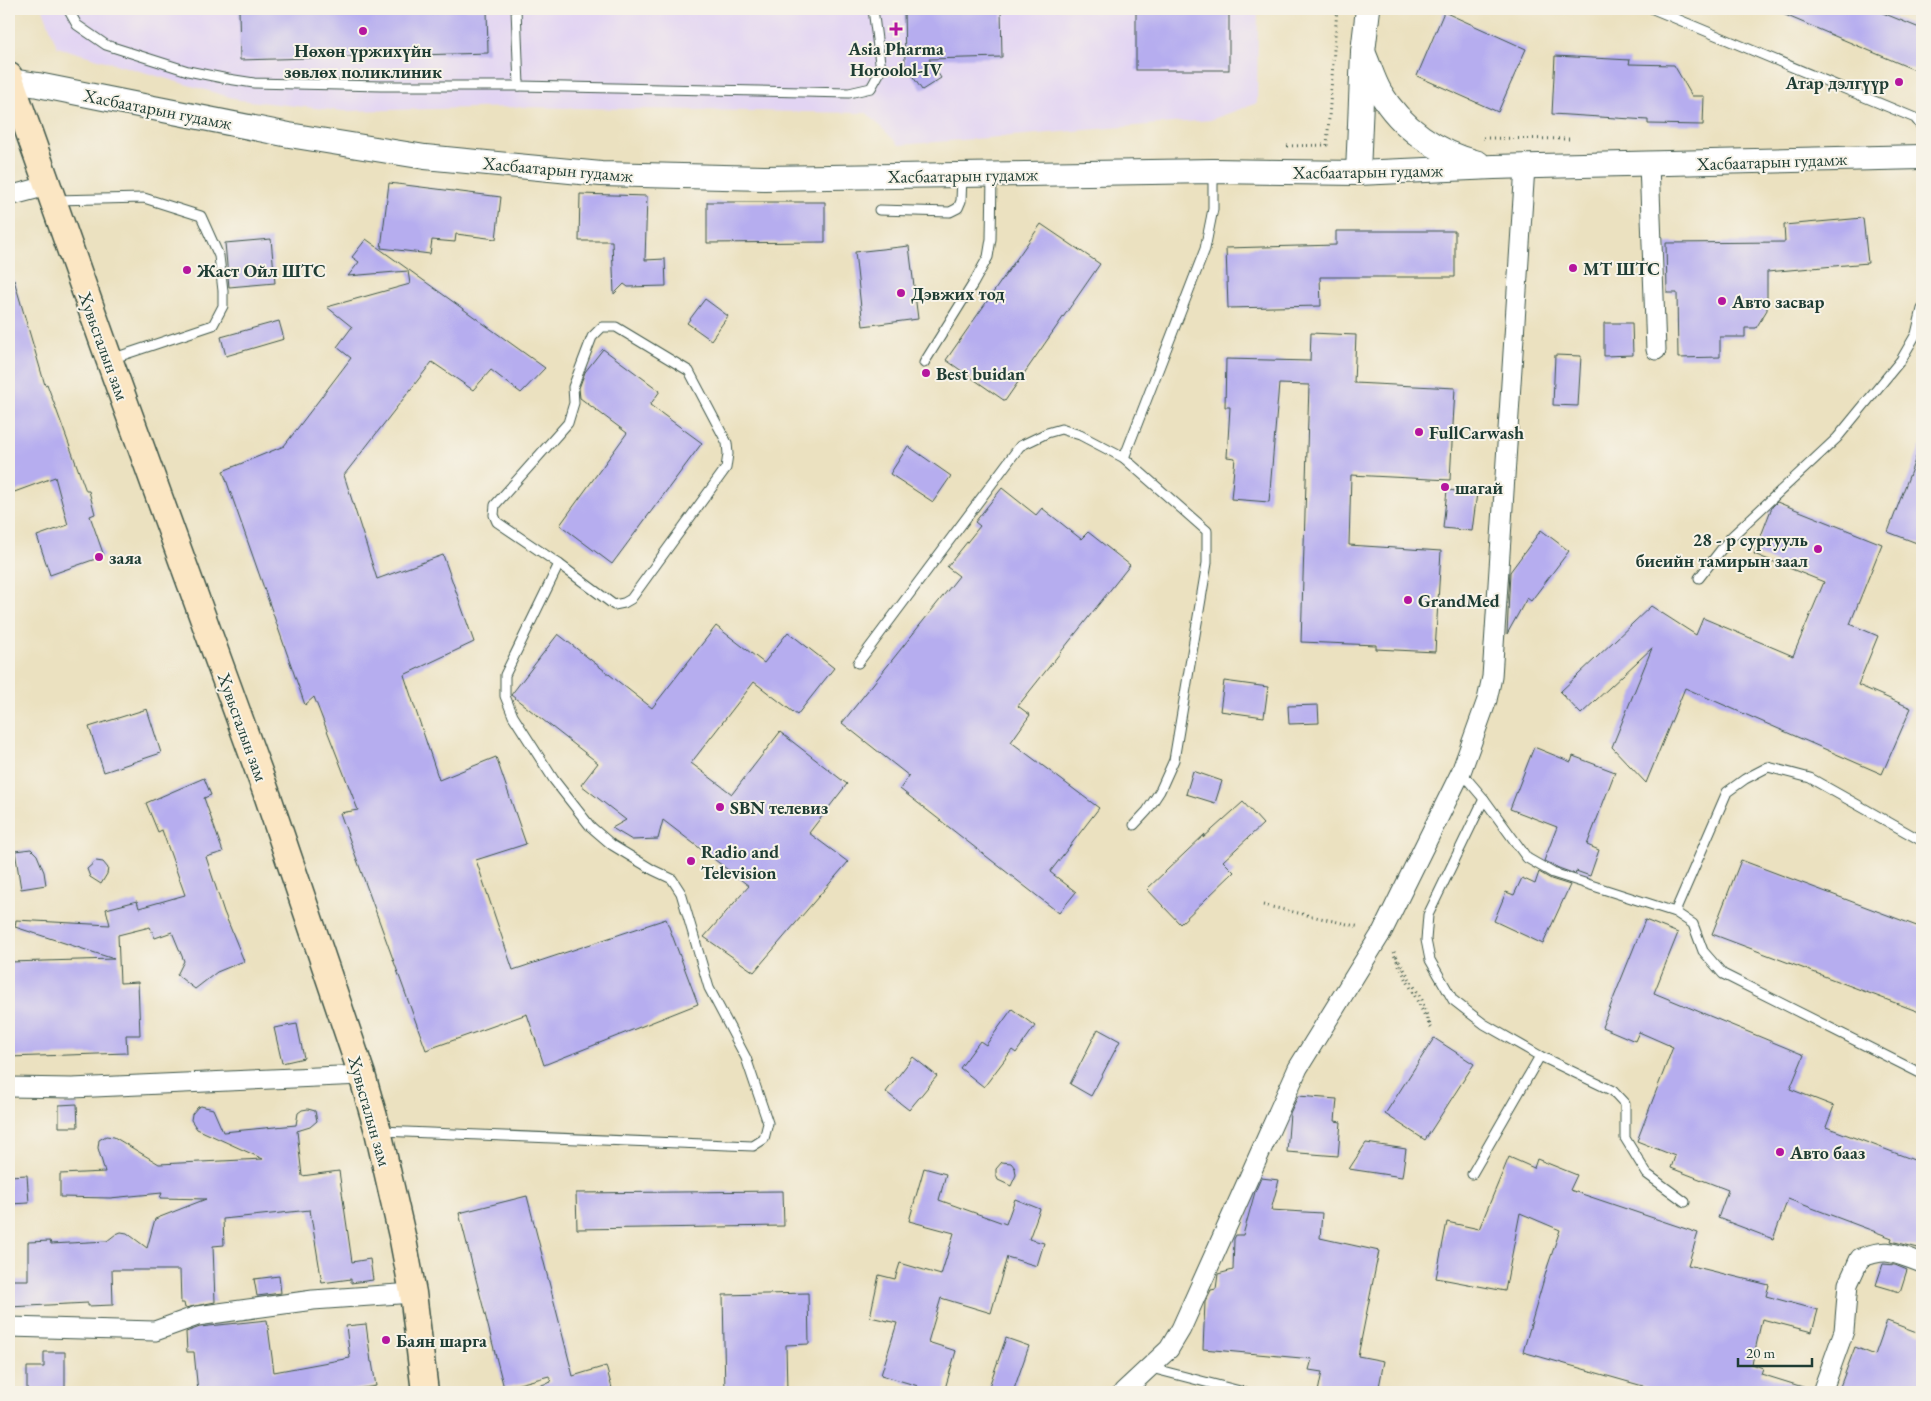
<svg xmlns="http://www.w3.org/2000/svg" width="1931" height="1401" font-family="'EB Garamond',serif">
  <style>
    .built { fill: #e2d4f3 }
    .building { fill: #b6adef }
    .lines { fill: none; stroke-linecap: round; stroke-linejoin: round }
    .service-casing { stroke: #3e5649; stroke-width: 11 }
    .minor-casing { stroke: #3e5649; stroke-width: 21 }
    .tertiary-casing { stroke: #3e5649; stroke-width: 26 }
    .secondary-casing { stroke: #3e5649; stroke-width: 29 }
    .path { stroke: #3e5649; stroke-width: 3; stroke-dasharray: 1 4; stroke-linecap: butt }
    .service { stroke: #fff; stroke-width: 9 }
    .minor { stroke: #fff; stroke-width: 19 }
    .tertiary { stroke: #fff; stroke-width: 24 }
    .secondary { stroke: #fbe6c3; stroke-width: 26 }
    .poi-dot { fill: #b5179e; stroke: #f7f3e8; stroke-width: 2 }
    .labels { text-anchor: middle; dominant-baseline: central; stroke-width: 4; stroke-linejoin: round; paint-order: stroke }
    .poi-label { font-size: 18px; font-weight: bold; fill: #1f3d34; stroke: #f7f3e8; text-anchor: start }
    .street-label { font-size: 18px; fill: #1f3d34; stroke: #f7f3e8 }
  </style>
  <rect width="100%" height="100%" fill="#f7f3e8"/>
  <filter id="ink" filterUnits="userSpaceOnUse"><feTurbulence type="fractalNoise" baseFrequency=".02" numOctaves="2"/><feDisplacementMap in="SourceGraphic" scale="10" xChannelSelector="R" yChannelSelector="G"/><feConvolveMatrix kernelMatrix="1 2 1 2 8 2 1 2 1" color-interpolation-filters="sRGB"/></filter>
  <filter id="wash" filterUnits="userSpaceOnUse"><feTurbulence type="fractalNoise" baseFrequency=".0096" numOctaves="4" result="noise"/><feDisplacementMap in="SourceGraphic" scale="20" xChannelSelector="R" yChannelSelector="G"/><feGaussianBlur stdDeviation="1.12" result="paint"/><feColorMatrix in="noise" values="0 0 0 0 0 0 0 0 0 0 0 0 0 0 0 0 0 1.4 0 .05"/><feComposite in="paint" operator="in"/></filter>
  <g filter="url(#wash)">
    <rect width="100%" height="100%" fill="#ebe1c0"/>
    <path class="built" d="M43 9H1258L1257 103 1210 120 899 145 867 113 519 107 343 111 240 100 57 47Z"/>
    <g id="blocks">
      <g class="building">
        <path d="M239 9H487L488 53 240 60Z"/>
        <path d="M904 9H1001L1002 57 929 59 941 78 922 90 905 65Z"/>
        <rect x="1136" y="9" width="93" height="61"/>
        <path d="M1771 9H1873L1922 29V73Z"/>
        <path d="M1444 12 1526 49 1498 112 1417 76Z"/>
        <path d="M1555 56 1630 60 1629 64 1674 65 1692 96H1704L1703 125 1648 124V120L1552 114Z"/>
        <path d="M389 183 501 197 496 239 456 234 455 242 432 240 430 254 381 248Z"/>
        <path d="M580 194 647 196 645 260 665 259 666 286 628 287 624 284 614 294 612 241H579Z"/>
        <path d="M707 202H825V242L707 243Z"/>
        <path d="M1863 218 1868 263 1767 272V310L1756 328H1745V337H1720V357L1678 358 1677 293H1667L1666 243 1785 242 1784 225Z"/>
        <path d="M1041 224 1100 264 1005 401 946 360Z"/>
        <path d="M1336 231H1455V277H1320L1321 306 1228 308 1226 248 1336 245Z"/>
        <path d="M271 239 275 283 229 287 225 243Z"/>
        <path d="M366 239 545 368 521 393 491 370 473 390 432 362 344 475 377 579 443 555 474 642 404 675 439 780 496 757 526 844 476 860 513 970 666 919 698 1004 544 1065 527 1014 426 1050 340 813 358 810 314 697 305 705 223 471 284 446 351 358 337 347 352 327 327 307 410 284 408 271 348 276 359 262 352 257Z"/>
        <path d="M909 246 918 319 863 326 855 252Z"/>
        <path d="M14 280 45 385 47 384 86 491H89L95 514 90 516 104 556 50 575 37 536 68 525 55 477 9 494V281Z"/>
        <path d="M705 299 728 316 711 340 687 323Z"/>
        <path d="M279 321 284 339 226 356 221 337Z"/>
        <path d="M1604 323H1632L1633 355 1604 356Z"/>
        <path d="M1311 333 1356 335 1354 383 1455 388 1450 480 1351 475 1349 545 1441 551 1435 652 1376 649V645L1301 642 1309 385 1279 384 1269 502 1231 499 1235 458 1227 457 1230 407H1225L1226 359 1310 361Z"/>
        <path d="M603 349 660 391 650 405 702 443 612 564 560 525 627 433 580 398 579 388 585 372Z"/>
        <path d="M1555 355 1581 356 1578 406 1553 405Z"/>
        <path d="M908 446 951 476 933 502 890 474Z"/>
        <path d="M1920 447H1922V545L1888 532Z"/>
        <path d="M1002 488 1036 515 1042 508 1081 539 1088 532 1130 565 1018 706 1030 715 1011 742 1099 808 1050 872 1076 892 1059 913 900 789 909 776 842 723 959 576 947 567 980 526 975 522Z"/>
        <path d="M1447 490 1477 493 1472 531 1443 528Z"/>
        <path d="M1777 502 1882 544 1850 624 1878 636 1858 685 1911 708 1882 774 1685 688 1646 783 1612 747 1652 648 1581 714 1560 692 1651 606 1696 635 1703 618 1793 656 1824 582 1754 554 1772 507Z"/>
        <path d="M1541 530 1569 551 1531 601 1527 598 1507 634 1510 572Z"/>
        <path d="M716 626 764 663 788 632 834 668 797 715 754 682 691 763 732 794 780 732 847 784 809 833 848 862 754 972 704 937 749 886 663 820 658 839 632 840 612 828 626 820 581 785 598 763 511 695 558 634 652 708Z"/>
        <path d="M1224 681 1268 687 1264 717 1220 711Z"/>
        <path d="M1318 705 1319 723 1289 724 1288 706Z"/>
        <path d="M147 709 161 753 104 772 89 727Z"/>
        <path d="M1534 747 1571 762 1573 756 1615 772 1587 845 1599 850 1590 876 1576 871 1575 874 1556 867 1544 861 1557 827 1510 809Z"/>
        <path d="M1193 771 1222 781 1215 803 1186 794Z"/>
        <path d="M204 778 211 795 204 798 223 852 206 857 224 912 244 961 217 972 195 989 177 975 184 961 172 932 155 938 150 927 118 935 120 983 138 982 140 1035H126L127 1053 9 1057V962L114 959 15 927 16 920 110 925 106 909 137 901 139 908 185 895 162 830 158 832 146 803Z"/>
        <path d="M1243 802 1263 824 1223 861 1234 872 1180 924 1147 889 1205 834 1203 838Z"/>
        <path d="M31 849 37 855 44 872 46 885 21 889 15 851Z"/>
        <path d="M1741 860 1922 928V1013L1712 934Z"/>
        <path d="M96 861 103 862 108 868 107 874 101 884 90 877 87 869Z"/>
        <path d="M1539 872 1551 879 1570 885 1543 944 1494 921 1506 892 1514 895 1522 878 1535 884Z"/>
        <path d="M1645 920 1678 933 1654 993 1804 1055 1790 1089 1834 1106 1826 1127 1922 1163V1249L1891 1241 1892 1238 1788 1199 1773 1239 1718 1218 1728 1190 1671 1168 1675 1156 1637 1141 1673 1047 1639 1032 1635 1041 1602 1027Z"/>
        <path d="M1012 1009 1035 1026 1016 1053 1012 1050 984 1087 960 1068 980 1041 986 1045Z"/>
        <path d="M297 1024 304 1058 282 1063 274 1028Z"/>
        <path d="M1098 1029 1120 1041 1091 1096 1070 1084Z"/>
        <path d="M1434 1038 1474 1064 1425 1140 1385 1114Z"/>
        <path d="M913 1057 937 1076 909 1110 886 1092Z"/>
        <path d="M1298 1096 1337 1099 1335 1121 1341 1122 1338 1156 1287 1152 1290 1113Z"/>
        <path d="M77 1104 78 1127H59V1105Z"/>
        <path d="M201 1106 213 1109 223 1132 296 1125 298 1113 302 1110 308 1109 315 1111 317 1121 310 1127 297 1131 302 1176 339 1171 352 1262 370 1259 373 1280 351 1283V1279L322 1283 310 1210 223 1219 224 1245 213 1246 215 1302 185 1308 184 1303H181L180 1270H112L113 1305 88 1306V1303L9 1307V1280H28V1242L50 1241 51 1244 107 1241 116 1234 121 1232 127 1233 147 1248 155 1219 206 1199 160 1198 162 1193 110 1198 60 1197V1174L105 1172 98 1148 99 1140 106 1136 114 1137 159 1164 263 1159 197 1129 191 1120 192 1114 198 1107Z"/>
        <path d="M1366 1143 1406 1149 1402 1177 1349 1169Z"/>
        <path d="M1509 1157 1534 1168 1537 1159 1577 1175 1570 1190 1698 1233 1688 1265 1769 1285 1766 1296 1818 1310 1812 1332 1762 1319 1752 1364 1763 1368 1761 1374 1806 1388 1805 1392H1664L1523 1352 1548 1265 1560 1230 1520 1213 1505 1291 1436 1278 1447 1222 1479 1229Z"/>
        <path d="M1002 1162 1011 1163 1015 1168 1016 1175 1011 1186 998 1180 996 1175V1169Z"/>
        <path d="M924 1168 946 1174 939 1200 1006 1224 1015 1199 1040 1209 1029 1239 1044 1243 1037 1266 1007 1257 991 1313 941 1298 928 1342 956 1351 944 1392H916L918 1386 881 1375 897 1323 870 1317 879 1275 895 1279 900 1263 941 1275 954 1233 909 1221Z"/>
        <path d="M27 1175 29 1203 9 1204V1176Z"/>
        <path d="M1261 1178 1279 1180 1271 1210 1322 1213 1320 1238 1379 1251 1358 1356 1384 1361 1378 1392H1318L1322 1372 1309 1370 1312 1359 1203 1349 1205 1302 1211 1290 1216 1289 1218 1274 1233 1270 1234 1239 1236 1235H1243L1255 1192Z"/>
        <path d="M783 1191 784 1226 577 1229 576 1193Z"/>
        <path d="M527 1196 573 1376 606 1366 613 1392H536L535 1387 551 1382 549 1376 504 1388 459 1213Z"/>
        <path d="M1883 1264 1895 1265 1907 1270 1900 1292 1876 1285Z"/>
        <path d="M279 1276 281 1293 257 1296 254 1279Z"/>
        <path d="M808 1293 809 1344 786 1345 787 1392H725L723 1295Z"/>
        <path d="M267 1320 274 1372 350 1358 346 1326 366 1324 371 1362H372L376 1386 338 1392H198L194 1352H187L186 1332 200 1327Z"/>
        <path d="M1887 1321 1922 1334V1392H1838L1855 1347 1875 1355Z"/>
        <path d="M1006 1338 1029 1346 1013 1392H987Z"/>
        <path d="M44 1352H65V1392H27V1367H44Z"/>
      </g>
    </g>
  </g>
  <g filter="url(#ink)">
    <use href="#blocks" fill-opacity="0" stroke="#3e5649" stroke-width="1"/>
    <g class="lines">
      <g class="service-casing">
        <g id="service">
          <path d="M68 9 77 25 106 45 188 71 228 79 254 83 381 86H519L849 93 871 88 881 70 873 9"/>
          <path d="M516 9 519 86"/>
          <path d="M1653 9 1915 118 1922 127"/>
          <path d="M54 200 144 198 201 216 219 256 223 291V306L213 325 111 359"/>
          <path d="M879 210 950 212 958 208 961 201 962 176"/>
          <path d="M602 327H616L689 371 727 443 728 454 726 468 631 599 624 603 614 605 559 564 497 522 494 515 495 505 568 423 574 403 573 387 592 337Z"/>
          <path d="M924 363 973 284 988 257 991 239 992 176"/>
          <path d="M1124 458 1205 249 1213 209V171"/>
          <path d="M1699 578 1731 537 1837 438 1901 360 1916 334 1922 309"/>
          <path d="M858 663 1020 446 1047 433 1061 429 1080 435 1124 458 1207 531V563L1174 760 1160 791 1147 811 1134 825"/>
          <path d="M1461 772 1484 799 1527 858 1553 873 1675 912 1693 924 1703 951 1723 974 1922 1074"/>
          <path d="M1484 799 1428 915 1426 940 1430 960 1453 1000 1484 1024 1540 1056 1613 1091 1625 1104V1138L1647 1174 1685 1202"/>
          <path d="M1675 912 1727 792 1745 779 1768 767 1810 778 1922 841"/>
          <path d="M381 1131 753 1146 764 1139 768 1123 746 1058 709 988 681 893 672 879 653 870 612 845 590 826 554 780 513 716 505 696V675L559 564"/>
          <path d="M1472 1174 1540 1056"/>
          <path d="M1151 1368 1244 1392"/>
        </g>
      </g>
      <g class="minor-casing">
        <g id="minor">
          <path d="M1649 164 1656 350"/>
          <path d="M9 196 47 186"/>
          <path d="M9 1087 72 1088 362 1075"/>
          <path d="M9 1327 155 1331 197 1316 313 1300 413 1293"/>
          <path d="M1123 1392 1169 1349 1181 1329 1298 1068 1382 932 1461 772 1487 700 1492 677 1525 167"/>
          <path d="M1822 1392 1844 1331 1848 1284 1860 1258C1889 1247 1894 1253 1922 1263"/>
        </g>
      </g>
      <g class="tertiary-casing">
        <g id="tertiary">
          <path d="M1363 52C1369 65 1373 80 1380 92 1401 128 1438 153 1478 163"/>
          <path d="M11 81 38 85 289 135 425 157 601 174 764 178 1213 171 1358 173 1494 167 1922 157"/>
          <path d="M1358 173 1363 52 1368 9"/>
        </g>
      </g>
      <g class="secondary-casing">
        <path id="secondary" d="M9 76 109 359 268 797 362 1075 378 1131 403 1240 413 1293 425 1392"/>
      </g>
      <g class="path">
        <path d="M1483 138 1572 139"/>
        <path d="M1287 146 1327 145 1337 9"/>
        <path d="M1263 905 1360 927"/>
        <path d="M1394 952 1422 1000 1431 1028 1394 955"/>
      </g>
      <use href="#service" class="service"/>
      <use href="#minor" class="minor"/>
      <use href="#tertiary" class="tertiary"/>
      <use href="#secondary" class="secondary"/>
    </g>
  </g>
  <g class="poi-dot">
    <path d="M893.5 21.5h5v5h5v5h-5v5h-5v-5h-5v-5h5z"/>
    <circle cx="363" cy="31" r="5"/>
    <circle cx="1899" cy="82" r="5"/>
    <circle cx="1573" cy="268" r="5"/>
    <circle cx="187" cy="270" r="5"/>
    <circle cx="901" cy="293" r="5"/>
    <circle cx="1722" cy="301" r="5"/>
    <circle cx="926" cy="373" r="5"/>
    <circle cx="1419" cy="432" r="5"/>
    <circle cx="1445" cy="487" r="5"/>
    <circle cx="1818" cy="549" r="5"/>
    <circle cx="99" cy="557" r="5"/>
    <circle cx="1408" cy="600" r="5"/>
    <circle cx="720" cy="807" r="5"/>
    <circle cx="691" cy="861" r="5"/>
    <circle cx="1780" cy="1152" r="5"/>
    <circle cx="386" cy="1340" r="5"/>
  </g>
  <g class="labels">
    <g class="poi-label">
      <text x="896" y="48" text-anchor="middle">Asia Pharma<tspan x="896" dy="21">Horoolol-IV</tspan></text>
      <text x="363" y="50" text-anchor="middle">Нөхөн үржихүйн<tspan x="363" dy="21">зөвлөх поликлиник</tspan></text>
      <text x="1889" y="82" text-anchor="end">Атар дэлгүүр</text>
      <text x="1583" y="268">МТ ШТС</text>
      <text x="197" y="270">Жаст Ойл ШТС</text>
      <text x="911" y="293">Дэвжих тод</text>
      <text x="1732" y="301">Авто засвар</text>
      <text x="936" y="373">Best buidan</text>
      <text x="1429" y="432">FullCarwash</text>
      <text x="1455" y="487">шагай</text>
      <text x="1808" y="539" text-anchor="end">28 - р сургууль<tspan x="1808" dy="21">биеийн тамирын заал</tspan></text>
      <text x="109" y="557">заяа</text>
      <text x="1418" y="600">GrandMed</text>
      <text x="730" y="807">SBN телевиз</text>
      <text x="701" y="851">Radio and<tspan x="701" dy="21">Television</tspan></text>
      <text x="1790" y="1152">Авто бааз</text>
      <text x="396" y="1340">Баян шарга</text>
    </g>
    <g class="street-label">
      <text transform="translate(158 109) rotate(11)">Хасбаатарын гудамж</text>
      <text transform="translate(1772 161) rotate(-2)">Хасбаатарын гудамж</text>
      <text transform="translate(558 169) rotate(5)">Хасбаатарын гудамж</text>
      <text transform="translate(1368 171) rotate(-1)">Хасбаатарын гудамж</text>
      <text transform="translate(963 175) rotate(-1)">Хасбаатарын гудамж</text>
      <text transform="translate(104 346) rotate(70)">Хувьсгалын зам</text>
      <text transform="translate(243 727) rotate(70)">Хувьсгалын зам</text>
      <text transform="translate(370 1111) rotate(74)">Хувьсгалын зам</text>
    </g>
  </g>
  <rect width="1931" height="1401" fill="none" stroke="#f7f3e8" stroke-width="30"/>
  <path d="M1738 1358v8h74v-8" fill="none" stroke="#1f3d34" stroke-width="2.5"/>
  <text x="1746" y="1358" font-size="15" fill="#1f3d34" stroke="#f7f3e8" stroke-width="4" paint-order="stroke">20 m</text>
</svg>
